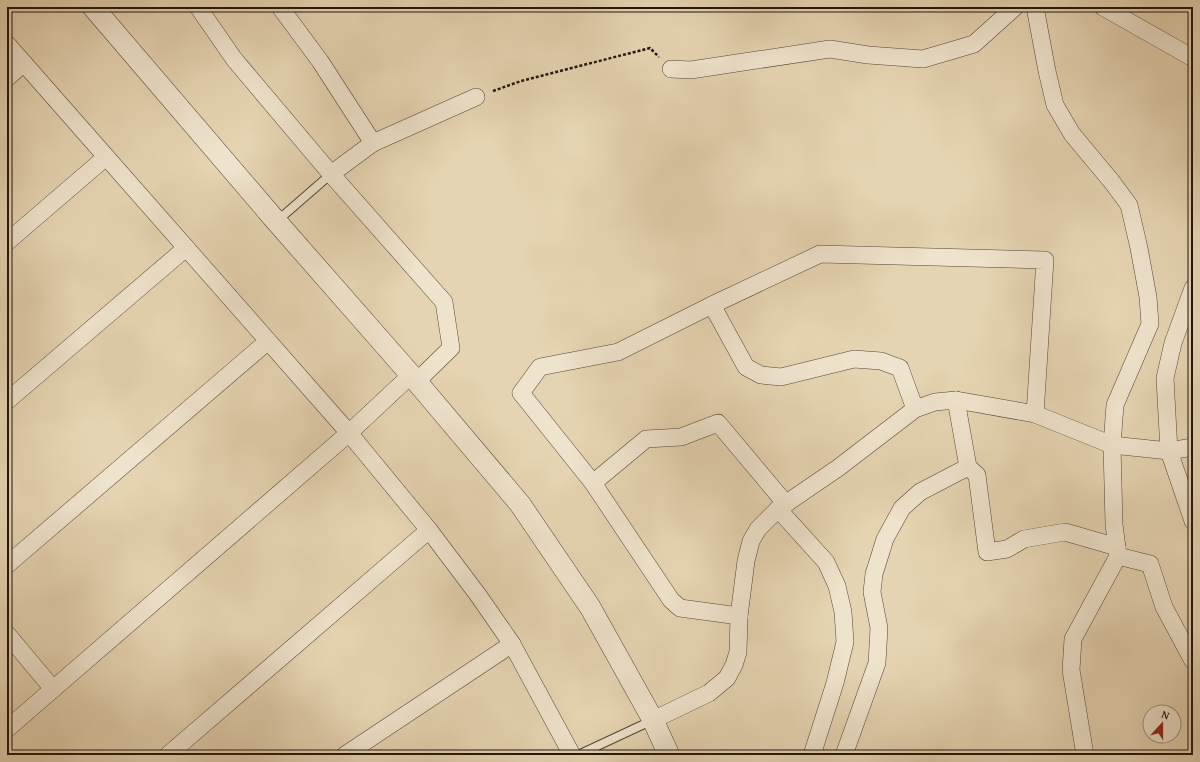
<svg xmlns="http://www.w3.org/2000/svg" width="1200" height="762" font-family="'Gentium Book Plus',serif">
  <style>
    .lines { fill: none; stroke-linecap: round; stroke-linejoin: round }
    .service-casing { stroke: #524538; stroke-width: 10 }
    .minor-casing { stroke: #524538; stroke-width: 18 }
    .tertiary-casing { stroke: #524538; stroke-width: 22 }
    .path { stroke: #21150f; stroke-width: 2.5; stroke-dasharray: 3 2; stroke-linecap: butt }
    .service { stroke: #eee3cc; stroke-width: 8 }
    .minor { stroke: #eee3cc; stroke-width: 17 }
    .tertiary { stroke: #eee3cc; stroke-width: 21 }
  </style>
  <rect width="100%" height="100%" fill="#e5d4b1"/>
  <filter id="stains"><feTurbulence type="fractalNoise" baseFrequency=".005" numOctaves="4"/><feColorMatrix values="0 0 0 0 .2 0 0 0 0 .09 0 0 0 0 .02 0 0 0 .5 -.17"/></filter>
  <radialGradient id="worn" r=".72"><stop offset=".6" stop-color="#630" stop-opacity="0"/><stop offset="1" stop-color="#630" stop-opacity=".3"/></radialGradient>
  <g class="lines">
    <g class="service-casing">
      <g id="service">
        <path d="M277 221 331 174"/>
        <path d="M578 755 653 720"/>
      </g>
    </g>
    <g class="minor-casing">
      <g id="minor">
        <path d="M198 7 234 59 331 174 444 302 451 348 416 382"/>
        <path d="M280 7 320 61 373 143 476 97"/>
        <path d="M1035 7 1047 71 1055 105 1072 134 1112 182 1129 205 1139 248 1148 297 1150 324 1115 405 1112 445 1114 524 1118 556 1073 639 1071 670 1085 755"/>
        <path d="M1103 7 1193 58"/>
        <path d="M7 44 349 433 429 530 478 595 512 644 572 755"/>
        <path d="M671 69 691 70 830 49 868 55 923 59 974 44 1015 7"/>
        <path d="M7 78 24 63"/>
        <path d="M331 174 373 143"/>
        <path d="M7 242 106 157"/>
        <path d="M1193 288 1173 343 1165 378 1169 451 1193 521"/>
        <path d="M712 305 746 367 761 375 781 377 854 359 881 361 900 368 915 409"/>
        <path d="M7 401 186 248"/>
        <path d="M968 467 977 475 987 552 1007 549 1024 539 1065 532 1117 547"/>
        <path d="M593 483 646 439 681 437 718 423 786 504"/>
        <path d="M778 509 826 562 837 586 843 612 845 642 835 683 812 755"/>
        <path d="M1118 556 1150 564 1164 607 1193 661"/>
        <path d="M7 565 268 341"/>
        <path d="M739 616 680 608 671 600 593 483 521 393 540 367 618 352 712 305 820 254 1045 260 1035 414"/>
        <path d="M7 634 53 689"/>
        <path d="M653 720 709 693 727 678 734 665 738 652 739 616 746 561 751 541 758 529 778 509 838 468 915 409 935 402 956 400 1035 414 1112 445 1169 451 1193 447"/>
        <path d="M7 729 349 433 411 375"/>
        <path d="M168 755 429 530"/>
        <path d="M345 755 512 644"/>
        <path d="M844 755 877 663 879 628 872 592 874 574 885 539 902 508 920 492 968 467 956 400"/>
      </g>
    </g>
    <g class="tertiary-casing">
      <path id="tertiary" d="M93 7 276 221 411 375 520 504 590 607 653 720 669 755"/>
    </g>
    <path class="path" d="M493 91 521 81 650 48 659 57"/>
    <use href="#service" class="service"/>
    <use href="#minor" class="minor"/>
    <use href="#tertiary" class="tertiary"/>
  </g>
  <rect width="1200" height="762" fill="none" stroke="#e5d4b1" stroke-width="24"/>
  <rect x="8" y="8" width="1184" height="746" fill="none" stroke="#21150f" stroke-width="2"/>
  <rect x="12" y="12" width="1176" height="738" fill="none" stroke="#21150f"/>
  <g transform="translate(1162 724) rotate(21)"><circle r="19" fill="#eee3cc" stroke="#9c9180"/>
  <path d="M0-3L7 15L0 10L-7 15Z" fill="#8f2418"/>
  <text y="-6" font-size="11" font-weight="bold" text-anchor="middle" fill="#21150f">N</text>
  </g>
  <rect width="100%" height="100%" filter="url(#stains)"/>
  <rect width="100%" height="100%" fill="url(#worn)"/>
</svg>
